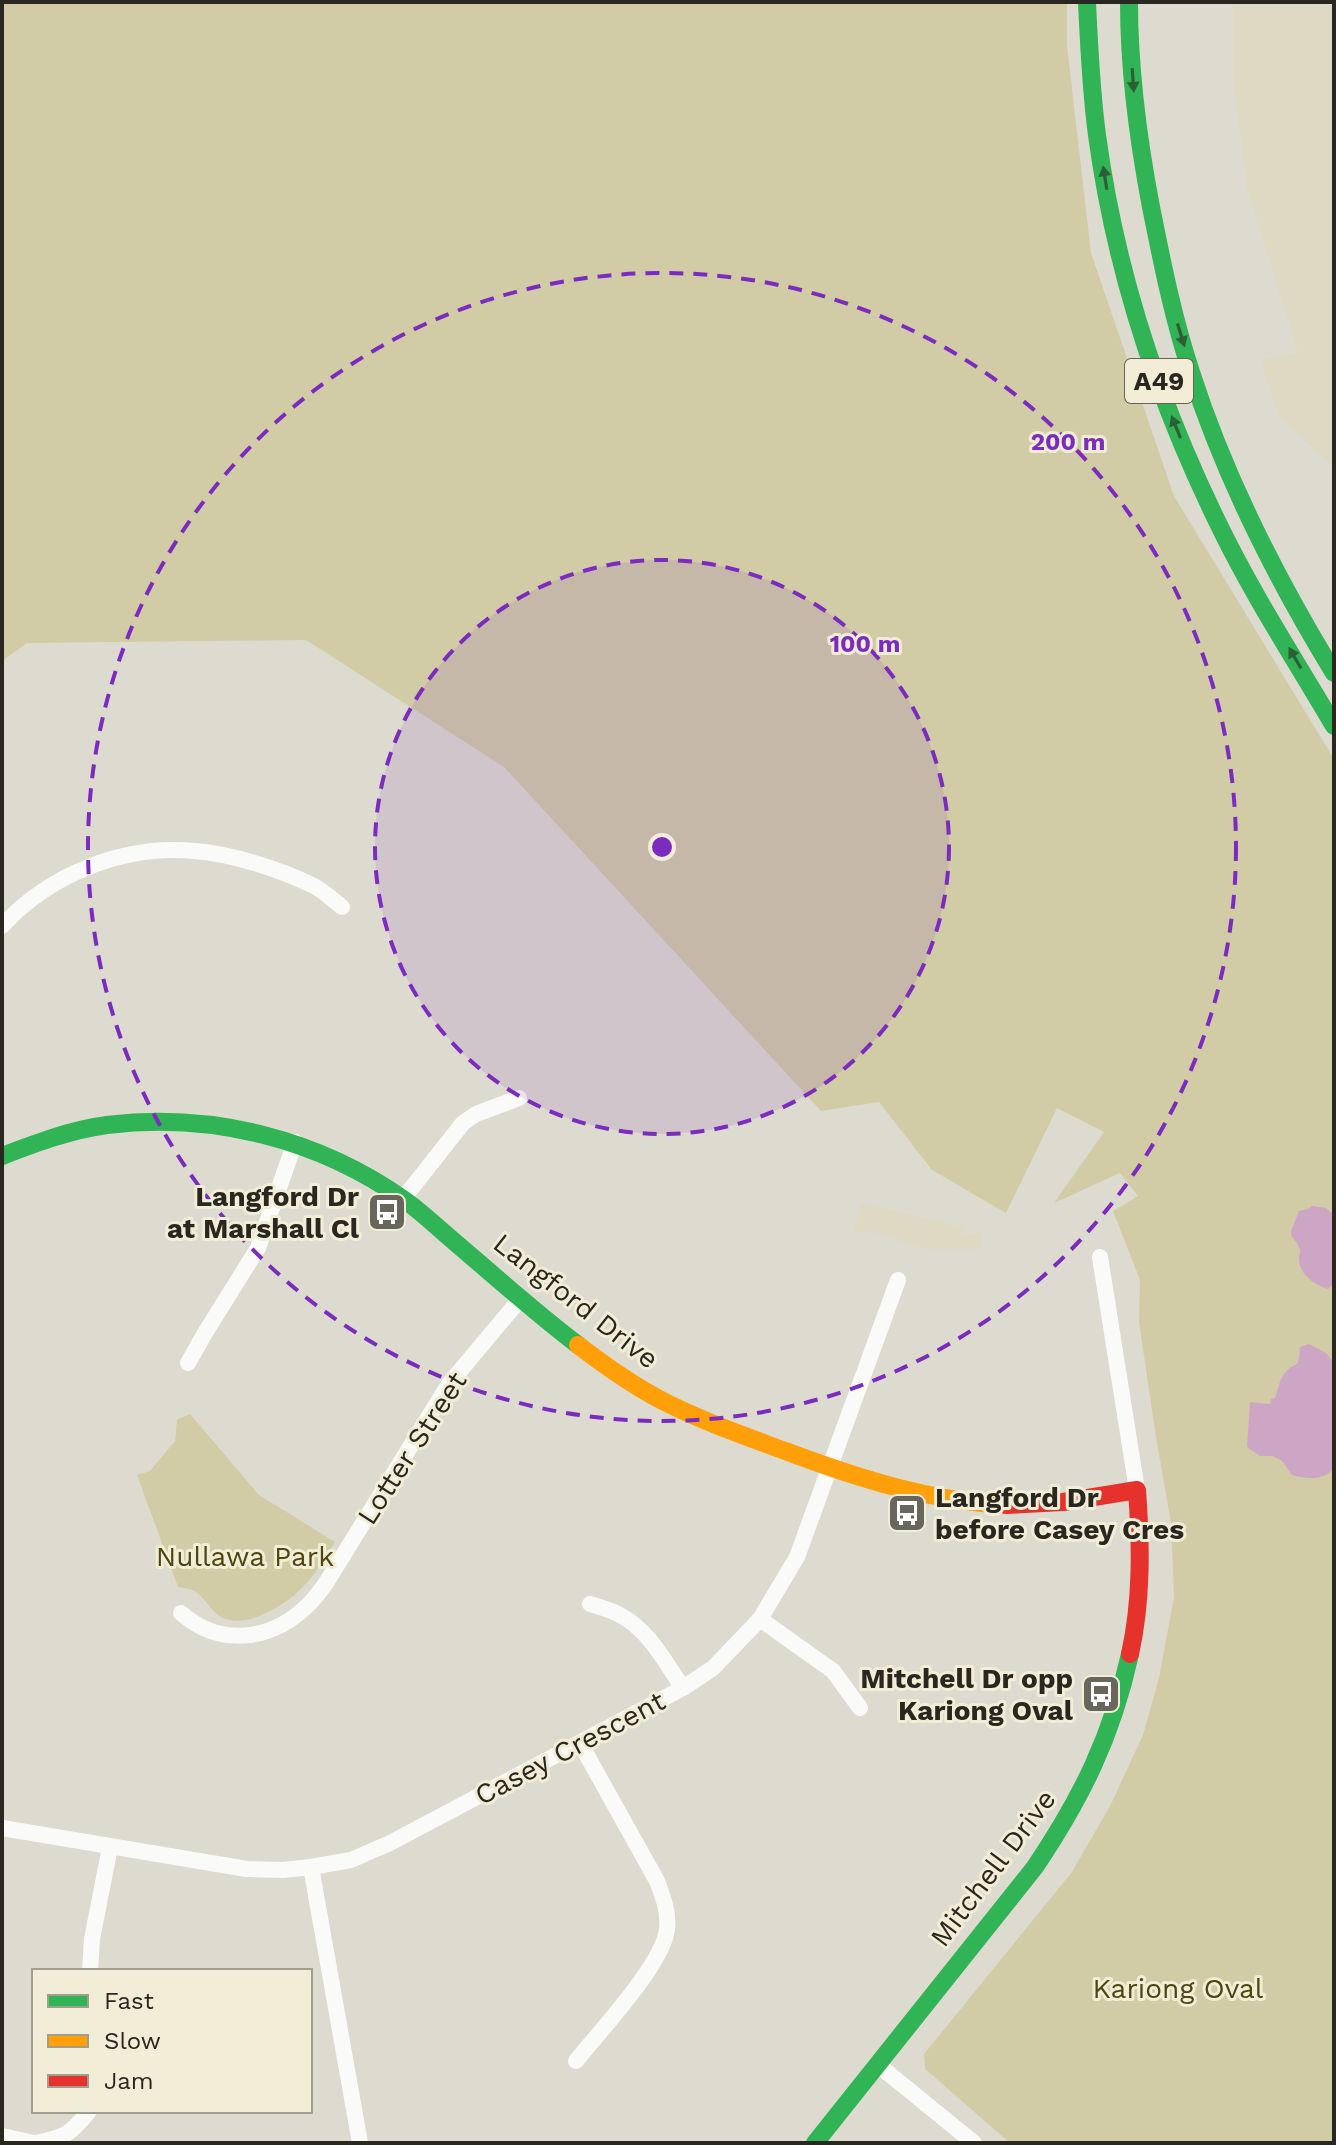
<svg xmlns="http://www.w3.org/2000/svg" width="1336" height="2145" font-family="'Work Sans',sans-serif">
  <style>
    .built { fill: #ddd9c3 }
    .green { fill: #d1cca5 }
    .water { fill: #cea6c5 }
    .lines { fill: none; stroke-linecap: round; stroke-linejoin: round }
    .street { stroke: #fafaf8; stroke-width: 16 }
    .fast { stroke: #30b455; stroke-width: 18 }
    .slow { stroke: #ff9f0a; stroke-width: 18 }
    .jam { stroke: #e5322d; stroke-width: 18 }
    .oneway { fill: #2c5f35 }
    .ring { fill: none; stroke: #7b2cbf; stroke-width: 4; stroke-dasharray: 14 10 }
    .labels { text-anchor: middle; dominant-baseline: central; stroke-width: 6; stroke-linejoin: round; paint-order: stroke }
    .shield { fill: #f1edd6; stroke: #656256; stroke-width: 2 }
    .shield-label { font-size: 26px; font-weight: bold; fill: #29271f }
    .poi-label { font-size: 28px; font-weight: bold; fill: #29271f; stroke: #f1edd6; text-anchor: end }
    .street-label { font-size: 28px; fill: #29271f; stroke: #f1edd6 }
    .park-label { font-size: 28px; fill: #4e460e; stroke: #f1edd6 }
    .centre { fill: #7b2cbf; stroke: #f1edd6; stroke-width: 4 }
    .ring-label { font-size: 24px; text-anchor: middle; font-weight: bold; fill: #7b2cbf; stroke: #f1edd6; stroke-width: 6; stroke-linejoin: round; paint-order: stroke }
  </style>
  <rect width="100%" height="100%" fill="#dddbcf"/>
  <g class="built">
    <path d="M1233 2H1334V467L1279 418 1260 359 1298 353 1247 188 1233 78Z"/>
    <path d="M862 1203 963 1227V1234L981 1233 982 1249H924L873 1232H853Z"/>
  </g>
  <g class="green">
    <path d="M2 2H1067V46L1091 253 1174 496 1334 759V2143H1010L925 2069 924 2054 1072 1872 1111 1804 1143 1735 1159 1678 1174 1597 1171 1523 1156 1437 1139 1322 1140 1280 1113 1211 1138 1196 1120 1173 1054 1203 1104 1132 1057 1108 1006 1213 932 1170 879 1102 821 1111 504 767 306 640 27 643 2 661Z"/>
    <path d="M190 1414 259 1495 335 1542C316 1574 300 1597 266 1613 252 1620 237 1624 223 1618 212 1613 206 1599 196 1592 191 1589 184 1588 178 1587L137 1475 150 1471 175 1441 177 1420Z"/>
  </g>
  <g class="water">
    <path d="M1312 1206 1326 1208 1334 1215V1284L1328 1289C1315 1285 1301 1276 1299 1261 1298 1253 1302 1254 1299 1247 1297 1242 1293 1239 1291 1235V1231L1299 1211 1308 1209Z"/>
    <path d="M1309 1344 1326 1353 1334 1363V1468C1324 1481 1307 1479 1292 1475L1282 1461 1273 1456H1260L1247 1447 1250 1402 1270 1404 1271 1399 1275 1398C1278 1390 1279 1380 1285 1373 1297 1358 1298 1374 1300 1347Z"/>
  </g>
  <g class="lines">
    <g class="street">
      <path d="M2 926C50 874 124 844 195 851 232 854 279 869 312 885 323 890 333 900 342 907"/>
      <path d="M403 1199 463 1123 476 1114 519 1098"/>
      <path d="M1100 1257 1137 1490"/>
      <path d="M188 1363 205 1333 258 1248 295 1142"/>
      <path d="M590 1604C600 1607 611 1610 620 1615 649 1630 665 1662 683 1688"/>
      <path d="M181 1613C221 1648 273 1641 310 1603 316 1597 321 1590 326 1583L449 1384 521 1298"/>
      <path d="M760 1619 833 1671 860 1708"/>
      <path d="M2 1828 247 1869 283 1870 311 1867 351 1860 390 1843 683 1688 713 1668 760 1619 797 1557 898 1280"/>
      <path d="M311 1867 360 2143"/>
      <path d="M90 1971 92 1939 110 1847"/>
      <path d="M576 2061C599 2032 664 1963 667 1929 669 1912 663 1897 657 1881L580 1743"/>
      <path d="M877 2064 974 2143"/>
      <path d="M2 2136 34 2143"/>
      <path d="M36 2143C65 2137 70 2135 89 2111"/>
    </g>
    <g class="fast">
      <path d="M1087 2C1089 46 1091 91 1097 135 1115 269 1158 400 1217 521 1251 592 1294 658 1334 726"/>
      <path d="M1129 2C1129 71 1138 139 1151 207 1162 262 1173 318 1191 372 1225 478 1276 578 1334 673"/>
      <path d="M2 1156C36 1143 70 1130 107 1125 212 1112 319 1139 406 1201 424 1214 440 1230 457 1244 497 1278 536 1313 578 1345"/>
      <path d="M815 2143 1035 1867C1082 1797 1112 1736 1130 1654"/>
    </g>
    <path class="slow" d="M578 1345C604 1365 631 1384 659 1399 701 1421 745 1436 788 1452 860 1479 930 1501 1006 1505"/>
    <path class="jam" d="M1006 1505 1063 1502 1137 1490C1141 1545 1142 1600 1130 1654"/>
  </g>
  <defs><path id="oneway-solid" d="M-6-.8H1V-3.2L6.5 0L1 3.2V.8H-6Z" transform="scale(2)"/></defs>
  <g class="oneway">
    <use href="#oneway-solid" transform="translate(1133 80) rotate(86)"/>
    <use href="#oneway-solid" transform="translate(1105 178) rotate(-99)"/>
    <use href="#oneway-solid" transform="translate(1181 335) rotate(73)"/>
    <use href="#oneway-solid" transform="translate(1176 427) rotate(-112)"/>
    <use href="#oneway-solid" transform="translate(1295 658) rotate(-120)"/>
  </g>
  <circle cx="662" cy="847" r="287" fill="#7b2cbf" fill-opacity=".12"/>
  <g class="ring">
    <circle cx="662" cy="847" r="287"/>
    <circle cx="662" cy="847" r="574"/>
  </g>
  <defs>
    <g id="bus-square" transform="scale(2)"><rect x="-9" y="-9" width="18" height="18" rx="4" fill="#68665d" stroke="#f1edd6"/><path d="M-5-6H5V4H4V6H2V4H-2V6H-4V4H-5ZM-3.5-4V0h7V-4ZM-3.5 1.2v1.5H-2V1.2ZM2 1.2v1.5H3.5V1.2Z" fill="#fff"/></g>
  </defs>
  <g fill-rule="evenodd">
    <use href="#bus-square" x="387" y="1212"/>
    <use href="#bus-square" x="907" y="1513"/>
    <use href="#bus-square" x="1101" y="1694"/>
  </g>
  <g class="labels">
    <rect class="shield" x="1125" y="359" width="68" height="44" rx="6"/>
    <g class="shield-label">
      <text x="1159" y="381">A49</text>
    </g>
    <g class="poi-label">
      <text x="359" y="1196">Langford Dr<tspan x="359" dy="32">at Marshall Cl</tspan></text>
      <text x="935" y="1497" text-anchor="start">Langford Dr<tspan x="935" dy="32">before Casey Cres</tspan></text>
      <text x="1073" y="1678">Mitchell Dr opp<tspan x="1073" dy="32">Kariong Oval</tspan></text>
    </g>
    <g class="street-label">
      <text transform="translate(576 1301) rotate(38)">Langford Drive</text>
      <text transform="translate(412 1448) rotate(-57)">Lotter Street</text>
      <text transform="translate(570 1748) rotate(-28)">Casey Crescent</text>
      <text transform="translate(993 1868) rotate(-53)">Mitchell Drive</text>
    </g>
    <g class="park-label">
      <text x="245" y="1556">Nullawa Park</text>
      <text x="1178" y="1988">Kariong Oval</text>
    </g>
  </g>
  <circle cx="662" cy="847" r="12" class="centre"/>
  <g class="ring-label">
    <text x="1068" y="450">200 m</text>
    <text x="865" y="652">100 m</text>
  </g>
  <rect width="1336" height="2145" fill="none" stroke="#29271f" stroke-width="8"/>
  <rect x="32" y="1969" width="280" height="144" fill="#f1edd6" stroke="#a19e8d" stroke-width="2"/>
  <rect x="48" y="1995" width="40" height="12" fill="#30b455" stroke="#a19e8d" stroke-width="2"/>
  <text x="104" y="2009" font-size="24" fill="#29271f">Fast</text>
  <rect x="48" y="2035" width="40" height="12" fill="#ff9f0a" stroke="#a19e8d" stroke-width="2"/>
  <text x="104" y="2049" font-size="24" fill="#29271f">Slow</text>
  <rect x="48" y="2075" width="40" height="12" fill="#e5322d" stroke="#a19e8d" stroke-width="2"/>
  <text x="104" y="2089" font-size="24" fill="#29271f">Jam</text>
</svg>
